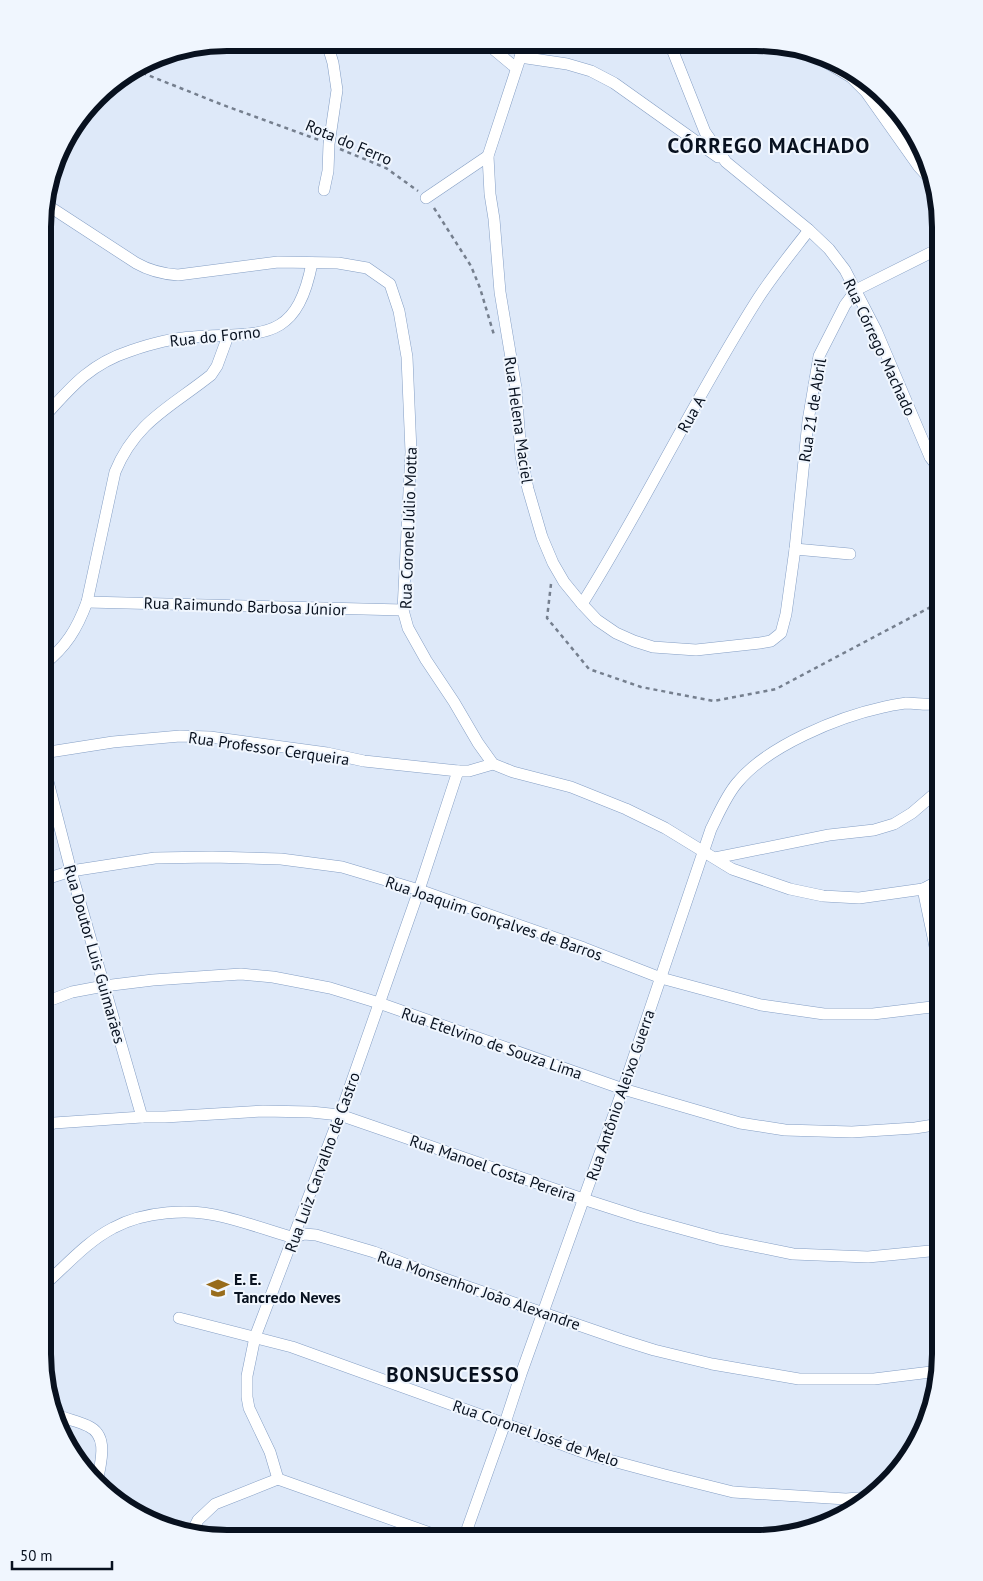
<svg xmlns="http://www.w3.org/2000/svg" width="983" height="1581" font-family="'PT Sans',sans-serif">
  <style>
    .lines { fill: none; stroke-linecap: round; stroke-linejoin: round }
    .minor-casing { stroke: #849ec4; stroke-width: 12 }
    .path { stroke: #757f8e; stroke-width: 2.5; stroke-dasharray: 4 4; stroke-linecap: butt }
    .minor { stroke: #fff; stroke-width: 11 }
    .labels { text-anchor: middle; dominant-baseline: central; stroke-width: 4; stroke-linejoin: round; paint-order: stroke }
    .street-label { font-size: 16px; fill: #08111f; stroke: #f0f6fe }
    .poi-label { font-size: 16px; font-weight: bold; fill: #08111f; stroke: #f0f6fe; text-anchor: start }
    .district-label { font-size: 21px; font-weight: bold; letter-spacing: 1px; fill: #08111f; stroke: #f0f6fe }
    .rim { fill: none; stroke: #08111f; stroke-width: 6 }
  </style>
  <rect width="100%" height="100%" fill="#dee9f9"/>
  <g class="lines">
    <g class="minor-casing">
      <g id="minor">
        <path d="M486 43 516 68"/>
        <path d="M525 43 488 156 490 194 494 219 500 292 516 388 521 456 528 489 542 537 553 563 564 582 582 604 597 620 616 633 634 641 653 647 696 650 760 643 771 641 781 633 786 614 795 549 808 421 819 356 845 305 856 290 940 248"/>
        <path d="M670 44 705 132 726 162 809 230 829 249 845 270 876 330 930 457 940 470"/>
        <path d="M809 52 851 77 866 92 919 167 931 180"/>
        <path d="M520 57 567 64 591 71 614 83 718 157"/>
        <path d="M324 190 328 171 329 144 337 90 333 63 327 43"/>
        <path d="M426 198 488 156"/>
        <path d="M44 203 136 263C150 271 163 274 178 275L278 262 338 263 367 268 390 284 399 311 407 357 411 452 403 610 408 628 426 660 454 702 478 743 493 764 513 772 571 787 626 809 665 828 732 869 790 889 823 896 859 898 923 889 940 880"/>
        <path d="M44 417C71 387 90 364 130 351 150 344 172 338 193 337 260 332 296 345 312 263"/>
        <path d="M795 549 850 554"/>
        <path d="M87 602 403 610"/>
        <path d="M582 604C645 504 695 397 759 297 774 274 792 252 809 230"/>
        <path d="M43 665C66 647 77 629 87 602L115 472C136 421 171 407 211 375L217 366 228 336"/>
        <path d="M43 753 113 742 180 736 210 737 327 753 364 761 458 771H469L493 764"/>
        <path d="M43 762 71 871 142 1117"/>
        <path d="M715 858 829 835 874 830 894 824 912 813 940 789"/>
        <path d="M43 880 71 871 155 858 212 857 281 859 342 867 419 890 584 948 661 978 761 1005 824 1014H873L940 1006"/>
        <path d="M923 889 940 971"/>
        <path d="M43 1003 72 992 104 986 153 980 241 974 273 977 330 988 379 1003 623 1089 740 1123 785 1130 852 1132 915 1128 940 1124"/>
        <path d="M43 1127 54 1123 142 1117H165L263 1111 311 1112 340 1115 583 1199 639 1217 719 1239 793 1254 868 1257 940 1250"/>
        <path d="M43 1286C65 1267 86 1242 113 1228 144 1211 190 1208 224 1217 248 1223 271 1231 294 1238L304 1234 316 1235 374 1252 442 1278 622 1340 654 1350 712 1364 799 1379H874L939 1371"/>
        <path d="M179 1318 292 1347 594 1456 665 1475 733 1492 846 1499 871 1497"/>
        <path d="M55 1414C65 1419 78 1421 88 1426 110 1436 100 1464 97 1483"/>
        <path d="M278 1479 270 1452 249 1408 247 1397V1376L255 1337 340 1115 419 890 458 771"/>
        <path d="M278 1479 444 1538"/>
        <path d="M191 1534 198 1520 215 1504 278 1479"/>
        <path d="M464 1538 505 1423 521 1374 623 1089 711 829C719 813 726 796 737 783 767 746 838 717 884 707 891 705 899 704 906 703 918 703 928 706 940 703"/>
      </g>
    </g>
    <g class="path">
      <path d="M135 70 223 105 319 140"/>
      <path d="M340 149 386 168 418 191"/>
      <path d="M434 208 471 266 480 288 494 335"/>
      <path d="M551 584 547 618 589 669 641 687 714 701 776 689 940 602"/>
    </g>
    <use href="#minor" class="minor"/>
  </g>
  <defs>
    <g id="school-bare" transform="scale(1.725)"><path d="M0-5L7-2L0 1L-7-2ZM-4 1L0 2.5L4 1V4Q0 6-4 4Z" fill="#986c1b" stroke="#f0f6fe" stroke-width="2.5" paint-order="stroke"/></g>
  </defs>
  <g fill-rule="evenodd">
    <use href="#school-bare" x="218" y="1288"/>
  </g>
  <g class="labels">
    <g class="street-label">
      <text transform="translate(349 142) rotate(23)">Rota do Ferro</text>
      <text transform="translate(215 336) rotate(-6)">Rua do Forno</text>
      <text transform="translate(880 347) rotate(65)">Rua Córrego Machado</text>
      <text transform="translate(812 410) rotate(-81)">Rua 21 de Abril</text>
      <text transform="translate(691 414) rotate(-61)">Rua A</text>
      <text transform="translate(519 420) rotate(82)">Rua Helena Maciel</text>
      <text transform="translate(408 528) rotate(-88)">Rua Coronel Júlio Motta</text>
      <text transform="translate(245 606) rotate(2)">Rua Raimundo Barbosa Júnior</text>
      <text transform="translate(269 748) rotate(8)">Rua Professor Cerqueira</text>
      <text transform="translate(494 918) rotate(19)">Rua Joaquim Gonçalves de Barros</text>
      <text transform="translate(95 954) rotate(74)">Rua Doutor Luis Guimarães</text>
      <text transform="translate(492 1043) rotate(19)">Rua Etelvino de Souza Lima</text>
      <text transform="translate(620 1095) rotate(-71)">Rua Antônio Aleixo Guerra</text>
      <text transform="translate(322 1162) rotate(-70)">Rua Luiz Carvalho de Castro</text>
      <text transform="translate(493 1168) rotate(19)">Rua Manoel Costa Pereira</text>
      <text transform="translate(479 1290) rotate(19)">Rua Monsenhor João Alexandre</text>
      <text transform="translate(536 1433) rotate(19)">Rua Coronel José de Melo</text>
    </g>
    <g class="poi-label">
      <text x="234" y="1279">E. E.<tspan x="234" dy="18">Tancredo Neves</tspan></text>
    </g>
    <g class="district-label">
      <text x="769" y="145">CÓRREGO MACHADO</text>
      <text x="453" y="1374">BONSUCESSO</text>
    </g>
  </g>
  <path d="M0 0H983V1581H0ZM227 51H756A176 176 0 0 1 932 227V1354A176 176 0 0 1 756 1530H227A176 176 0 0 1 51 1354V227A176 176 0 0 1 227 51Z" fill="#f0f6fe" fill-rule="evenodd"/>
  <path class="rim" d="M227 51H756A176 176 0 0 1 932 227V1354A176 176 0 0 1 756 1530H227A176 176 0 0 1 51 1354V227A176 176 0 0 1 227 51Z"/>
  <path d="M12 1561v8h100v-8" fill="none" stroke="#08111f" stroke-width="2.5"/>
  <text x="20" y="1561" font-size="15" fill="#08111f" stroke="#f0f6fe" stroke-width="4" paint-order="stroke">50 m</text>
</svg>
